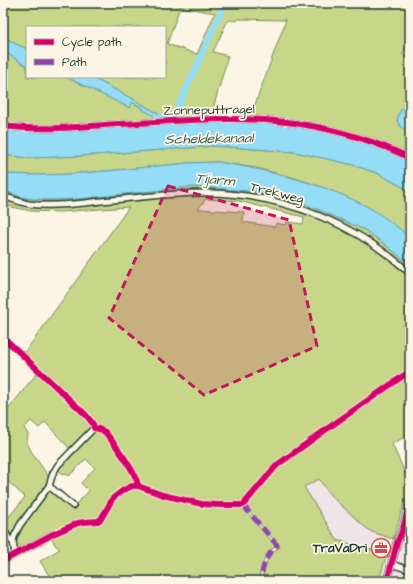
<svg xmlns="http://www.w3.org/2000/svg" width="413" height="584" font-family="'Architects Daughter',sans-serif">
  <style>
    .built { fill: #efe4e7 }
    .green { fill: #c8d68a; stroke: #748a5f; fill-rule: evenodd }
    .water { fill: #95dcf7; stroke: #669ca9 }
    .lines { fill: none; stroke-linecap: round; stroke-linejoin: round }
    .river { stroke: #95dcf7; stroke-width: 6 }
    .minor-casing { stroke: #1f3d34; stroke-width: 8 }
    .major-casing { stroke: #1f3d34; stroke-width: 9 }
    .minor { stroke: #fcf5e5; stroke-width: 5 }
    .major { stroke: #fcf5e5; stroke-width: 6 }
    .quiet { stroke: #8e44ad; stroke-width: 5; stroke-dasharray: 10 5; stroke-linecap: butt }
    .cycleway-casing { stroke: #fcf5e5; stroke-width: 8 }
    .cycleway { stroke: #d6006c; stroke-width: 6 }
    .marked { fill: #c2185b; fill-opacity: 0.2; stroke: #c2185b; stroke-width: 3; stroke-dasharray: 8 5; stroke-linejoin: round }
    .labels { text-anchor: middle; dominant-baseline: central; stroke-width: 3.5; stroke-linejoin: round; paint-order: stroke }
    .street-label { font-size: 13px; fill: #1f3d34; stroke: #fcf5e5 }
    .poi-label { font-size: 13px; font-weight: bold; fill: #1f3d34; stroke: #fcf5e5; text-anchor: end }
    .water-label { font-size: 14px; font-style: italic; fill: #375d5b; stroke: #fcf5e5 }
  </style>
  <rect width="100%" height="100%" fill="#fcf5e5"/>
  <filter id="ink" filterUnits="userSpaceOnUse"><feTurbulence type="fractalNoise" baseFrequency=".025" numOctaves="2"/><feDisplacementMap in="SourceGraphic" scale="8" xChannelSelector="R" yChannelSelector="G"/><feConvolveMatrix kernelMatrix="1 2 1 2 8 2 1 2 1" color-interpolation-filters="sRGB"/></filter>
  <g filter="url(#ink)">
    <g class="built">
      <path d="M318 479 331 496 365 527 393 539 388 557 331 541 299 481 304 487Z"/>
      <path d="M410 517V581H392L407 529Z"/>
    </g>
    <g class="green">
      <path d="M3 3H410V43L402 54 410 59V99L399 113 397 121 405 130 410 133V161C385 148 357 140 330 133 321 131 312 128 303 127 246 119 188 122 130 127 88 130 45 136 3 130V52L8 54 27 66V77H66L130 108 132 102 157 117 159 114 133 99 91 77H165V27H27V49L12 42 3 35ZM180 7 215 13 197 54 167 44ZM237 19 286 20 257 99 251 117 211 116 228 56 213 52 227 22 230 20 237 21Z"/>
      <path d="M214 146 295 152 324 158 350 164 377 173 410 191V237L388 221 371 209 344 196 319 186 295 178 256 168 218 162 188 163 117 170 71 174 41 175 3 174V155L29 158 80 156Z"/>
      <path d="M190 187 214 188 259 192 298 201 365 230 387 246 410 265V374L407 373 403 375 331 425 279 464 280 465 332 426 403 377 408 375H410V434L392 444 410 484 393 539 372 532 365 527 331 496 319 479 304 487 337 540 389 555 388 557H386L379 581H262C264 567 267 554 280 547L244 506 248 501 247 500 242 504 240 505H219L198 502 163 495 140 486H139L132 469 119 450C123 461 136 472 137 485 125 484 114 494 108 503 104 508 102 515 99 520L78 522 58 531 52 532 19 551 17 550 14 544 19 529 49 489 52 490 71 509 89 491 81 483 95 468 86 459 69 476 66 474 64 475 57 469 77 448 94 432V425L89 418 86 421C89 423 91 425 90 429L70 449 45 422 39 428 31 421 24 428 28 434 27 442 31 451 50 479 48 485 11 539 3 527V524L25 497 6 480 3 482V416L37 373 3 341V338L39 371V369L23 355 129 207 59 212 31 211 3 205V190L21 197 33 199 49 200 78 199ZM206 199 238 201 304 217 303 224 287 222 286 225 276 223 275 227 243 222 244 212 198 209Z"/>
      <path d="M133 487H139C161 495 184 502 207 505 219 507 232 504 244 507V509L275 545C274 548 271 550 269 553 262 561 260 571 259 581H46L50 577 40 561 60 549 56 546 51 537 79 524 96 523 100 522C111 507 111 493 133 487Z"/>
    </g>
    <g class="water">
      <path d="M3 35 12 42 27 49V66L8 54H5L3 52Z"/>
      <path d="M66 77H91L133 99 159 114 157 117H154L153 115 143 110V108L132 102 130 108Z"/>
      <path d="M410 99V133L401 127 397 121 399 113Z"/>
      <path d="M211 122 266 123 305 127 353 139 396 154 410 161V191L377 173 350 164 295 152 214 146 80 156 29 158 3 155V130L51 132 157 125Z"/>
      <path d="M218 162C271 171 323 183 370 208 384 216 397 227 410 237V265L387 246 365 230 298 201 259 192 214 188 190 187 78 199 49 200 33 199 21 197 3 190V174L41 175 71 174 117 170 188 163Z"/>
    </g>
    <g class="lines">
      <path class="river" d="M157 118V117L174 116 225 3"/>
      <g class="minor-casing">
        <g id="minor">
          <path d="M3 126C41 131 80 127 118 124 180 121 244 114 306 125 342 131 377 142 410 158"/>
          <path d="M3 196C12 199 20 202 29 204 60 208 93 201 123 199 152 196 182 192 211 193 285 195 356 224 410 273"/>
          <path d="M49 486 73 506"/>
          <path d="M3 528 9 539 13 542"/>
          <path d="M15 554 13 542 14 537 20 525 49 486 53 473 58 465 94 428"/>
          <path d="M3 561 53 534"/>
          <path d="M391 564 410 570"/>
        </g>
      </g>
      <g class="major-casing">
        <path id="major" d="M387 581 397 543 403 528 410 503"/>
      </g>
      <use href="#minor" class="minor"/>
      <use href="#major" class="major"/>
      <path class="quiet" d="M243 505 277 545C275 549 271 551 269 555 263 563 262 572 261 581"/>
      <g class="cycleway-casing">
        <g id="cycleway">
          <path d="M3 126C41 131 80 127 118 124 180 121 244 114 306 125 342 131 377 142 410 158"/>
          <path d="M3 337 86 415 93 424 94 428 99 429 105 432C114 443 137 473 138 486"/>
          <path d="M3 561 53 534 78 523 84 522 98 521 101 519 113 498 122 491 132 486H138L163 495 202 504 219 505H243L277 465 331 426 403 376 406 374 410 375"/>
          <path d="M387 581 397 543 403 528 410 503"/>
        </g>
      </g>
      <use href="#cycleway" class="cycleway"/>
    </g>
  </g>
  <path class="marked" d="M168 186 289 220 317 346 204 395 109 318Z"/>
  <defs>
    <g id="office-ring" transform="scale(1)"><circle r="9.5" fill="#fcf5e5" stroke="#d1495b" stroke-width="1.5"/><path d="M-6-3h4V-5.5h4V-3h4V5H-6ZM-1-4.5V-3h2v-1.5ZM-6 0V1H6V0Z" fill="#d1495b"/></g>
  </defs>
  <g fill-rule="evenodd">
    <use href="#office-ring" x="381" y="548"/>
  </g>
  <g class="labels">
    <g class="street-label">
      <text transform="translate(209 110) rotate(-1)">Zonneputtragel</text>
      <text transform="translate(277 193) rotate(14)">Trekweg</text>
    </g>
    <g class="poi-label">
      <text x="367" y="548">TraVaDri</text>
    </g>
    <g class="water-label">
      <text transform="translate(209 139) rotate(-1)">Scheldekanaal</text>
      <text transform="translate(215 180) rotate(5)">Tijarm</text>
    </g>
  </g>
  <rect width="413" height="584" fill="none" stroke="#fcf5e5" stroke-width="16"/>
  <rect x="8" y="8" width="397" height="568" fill="none" stroke="#1f3d34" stroke-width="1.5" filter="url(#ink)"/>
  <rect x="26" y="26" width="140" height="52" fill="#fcf5e5" stroke="#a4ab9e"/>
  <rect x="34" y="39" width="20" height="6" fill="#d6006c" stroke="#a4ab9e"/>
  <text x="62" y="46" font-size="12" fill="#1f3d34">Cycle path</text>
  <rect x="34" y="59" width="20" height="6" fill="#8e44ad" stroke="#a4ab9e"/>
  <text x="62" y="66" font-size="12" fill="#1f3d34">Path</text>
</svg>
